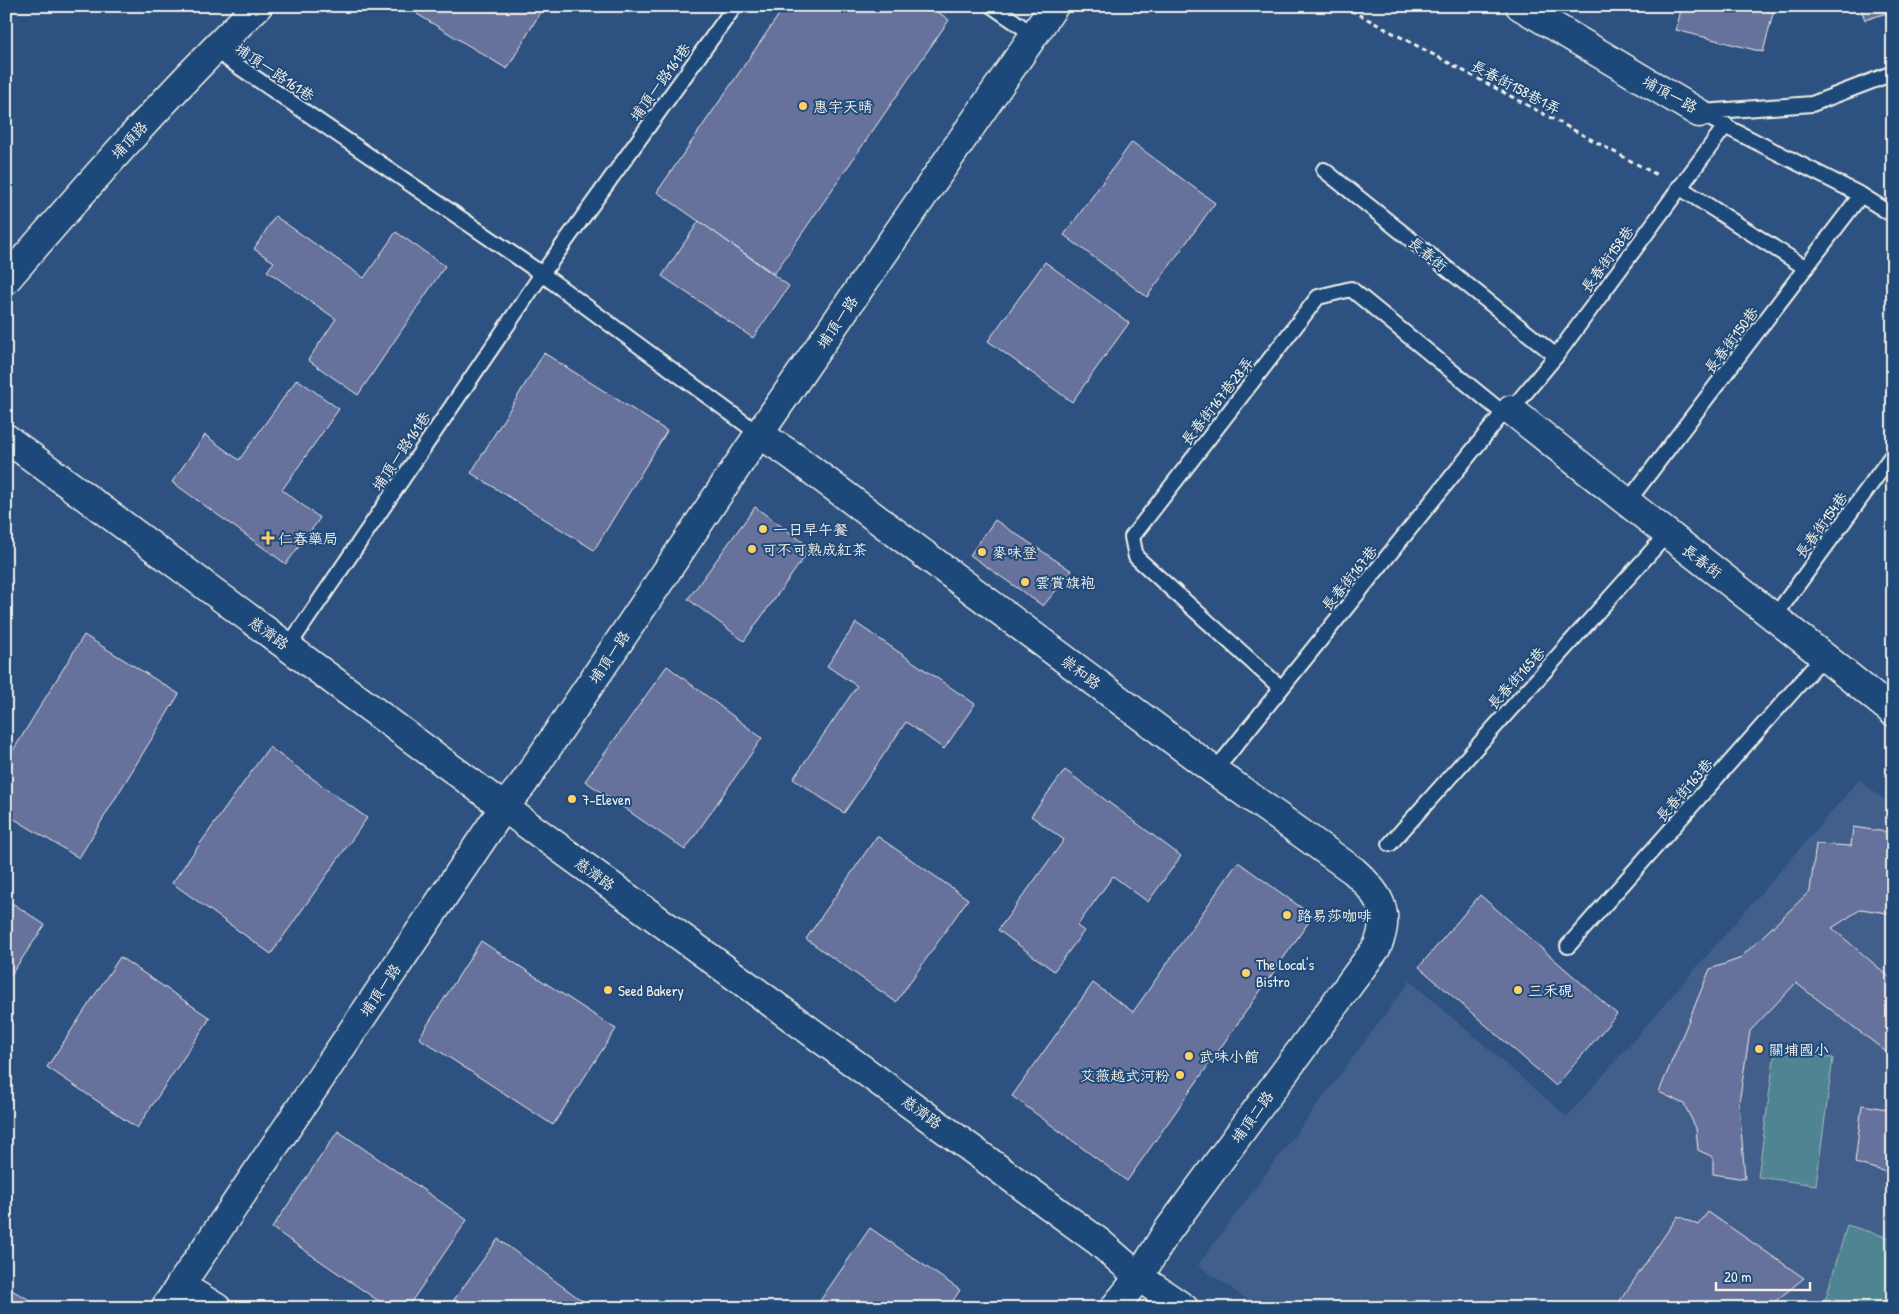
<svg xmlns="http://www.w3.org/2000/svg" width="1899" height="1314" font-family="'Patrick Hand','LXGW WenKai TC',sans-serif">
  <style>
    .built { fill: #425e8b }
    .green { fill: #508592; stroke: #a2bbbd }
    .building { fill: #66719c; stroke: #f4f1e8 }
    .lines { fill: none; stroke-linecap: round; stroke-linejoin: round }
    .lane-casing { stroke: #f4f1e8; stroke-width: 18 }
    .street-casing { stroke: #f4f1e8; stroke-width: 31 }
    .secondary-casing { stroke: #f4f1e8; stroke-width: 31 }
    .path { stroke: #f4f1e8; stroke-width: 3; stroke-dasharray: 5 4; stroke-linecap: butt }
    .lane { stroke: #1f4a7a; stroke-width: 14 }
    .street { stroke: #1f4a7a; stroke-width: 28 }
    .secondary { stroke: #1f4a7a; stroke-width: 28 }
    .poi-dot { fill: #ffd166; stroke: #1f4a7a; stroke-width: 2 }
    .labels { text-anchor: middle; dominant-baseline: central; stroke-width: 4; stroke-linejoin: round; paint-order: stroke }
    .street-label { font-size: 15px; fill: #f4f1e8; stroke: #1f4a7a }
    .poi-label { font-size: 15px; fill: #f4f1e8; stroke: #1f4a7a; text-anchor: start }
  </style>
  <rect width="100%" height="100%" fill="#2d5281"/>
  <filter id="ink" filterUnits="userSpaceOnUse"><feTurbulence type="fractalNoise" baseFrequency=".02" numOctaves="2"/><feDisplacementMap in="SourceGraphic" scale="10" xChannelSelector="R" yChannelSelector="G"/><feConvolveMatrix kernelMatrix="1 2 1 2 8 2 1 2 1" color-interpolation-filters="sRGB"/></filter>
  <g filter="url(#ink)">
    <path class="built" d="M1859 780 1893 807V1308H1259L1198 1265 1410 981 1567 1117Z"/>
    <g class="green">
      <path d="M1775 1051 1833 1058 1816 1185 1758 1177Z"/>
      <path d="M1847 1225 1893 1239V1308H1823Z"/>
    </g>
    <g class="building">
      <path d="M422 6H544L507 69 417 14Z"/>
      <path d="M785 6H930L949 20 774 274 657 192Z"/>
      <path d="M1682 6H1775L1763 52 1676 30Z"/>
      <path d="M1860 6H1893V11L1865 20Z"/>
      <path d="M1132 142 1215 203 1147 297 1064 235Z"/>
      <path d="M275 216 364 278 396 232 445 266 358 395 308 360 336 319 267 271 274 262 254 249Z"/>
      <path d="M699 221 789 286 753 338 662 276Z"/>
      <path d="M1045 262 1129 323 1072 402 988 341Z"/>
      <path d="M544 353 667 431 594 550 471 473Z"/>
      <path d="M297 379 339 409 282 490 320 518 286 564 172 482 205 435 239 460Z"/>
      <path d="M755 507 811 548 744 641 688 599Z"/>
      <path d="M995 520 1072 571 1043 606 970 555Z"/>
      <path d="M856 623 975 704 944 749 906 722 844 813 793 779 857 686 827 666Z"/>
      <path d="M84 635 179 694 79 858 6 814V762Z"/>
      <path d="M667 666 762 738 685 850 585 781Z"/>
      <path d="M269 747 367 818 271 954 172 883Z"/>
      <path d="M1065 770 1181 856 1148 902 1113 876 1077 926 1084 931 1054 971 998 930 1064 840 1031 816Z"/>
      <path d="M1853 827 1886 832 1887 851 1893 857V914L1861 909 1832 928 1893 980V1057L1796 983 1750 1031 1739 1103 1745 1179 1713 1174V1157L1698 1150 1696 1128 1684 1104 1659 1092 1710 969 1739 959 1810 891 1816 844 1851 846Z"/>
      <path d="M877 836 968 899 896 1002 806 939Z"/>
      <path d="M1238 862 1313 916 1127 1181 1012 1096 1093 983 1133 1012Z"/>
      <path d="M1480 895 1617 1014 1556 1086 1419 967Z"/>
      <path d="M6 899 45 925 6 982Z"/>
      <path d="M481 941 616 1029 553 1125 419 1038Z"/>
      <path d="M120 957 210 1018 137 1128 47 1067Z"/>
      <path d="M1862 1105 1893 1110V1174L1855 1163Z"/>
      <path d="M338 1131 467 1220 407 1308H389L272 1228Z"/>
      <path d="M1708 1212 1804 1278 1767 1308H1615L1678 1216 1698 1225Z"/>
      <path d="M870 1228 960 1290 948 1308H815Z"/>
      <path d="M498 1239 592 1308H448Z"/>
      <path d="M6 1287 28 1299 29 1308H6Z"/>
    </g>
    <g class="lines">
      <g class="lane-casing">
        <g id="lane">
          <path d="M992 6 1034 35"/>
          <path d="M213 49 542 274 759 434"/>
          <path d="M1702 112 1812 104 1893 73"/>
          <path d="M1699 113 1861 195 1893 215"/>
          <path d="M1324 170 1556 356"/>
          <path d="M1679 187 1806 268"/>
          <path d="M1626 504 1861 195"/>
          <path d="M1775 616 1893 454"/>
          <path d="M288 647 542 274 735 6"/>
          <path d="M1281 688 1136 557 1132 537 1318 297 1351 289 1503 413"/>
          <path d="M1213 770 1226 757 1503 413 1511 410 1556 356 1726 125"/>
          <path d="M1390 844 1667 534"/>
          <path d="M1568 946 1824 656"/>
        </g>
      </g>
      <g class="street-casing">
        <g id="street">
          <path d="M1520 6 1699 113"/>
          <path d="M1511 410C1637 512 1767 609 1893 712"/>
          <path d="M759 434 790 454 1213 770 1354 871C1379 894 1392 912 1377 947L1166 1233 1139 1277 1114 1308"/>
          <path d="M6 438 528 825 1099 1242 1139 1277 1184 1308"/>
          <path d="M180 1285 217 1308"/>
          <path d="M165 1308 504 807 523 784 759 434 1054 6"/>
        </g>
      </g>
      <g class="secondary-casing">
        <path id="secondary" d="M6 280C87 186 169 92 258 6"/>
      </g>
      <path class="path" d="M1343 6 1659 176"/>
      <use href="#lane" class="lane"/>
      <use href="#street" class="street"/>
      <use href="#secondary" class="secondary"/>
    </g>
  </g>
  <g class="poi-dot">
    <circle cx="803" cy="106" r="5"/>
    <circle cx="763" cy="529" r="5"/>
    <path d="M265.5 530.5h5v5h5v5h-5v5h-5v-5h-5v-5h5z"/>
    <circle cx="752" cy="549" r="5"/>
    <circle cx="982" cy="552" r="5"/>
    <circle cx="1025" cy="582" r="5"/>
    <circle cx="572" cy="799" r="5"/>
    <circle cx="1287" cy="915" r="5"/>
    <circle cx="1246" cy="973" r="5"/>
    <circle cx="608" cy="990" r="5"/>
    <circle cx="1518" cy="990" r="5"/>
    <circle cx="1759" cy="1049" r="5"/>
    <circle cx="1189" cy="1056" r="5"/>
    <circle cx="1180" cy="1075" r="5"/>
  </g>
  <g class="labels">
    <g class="street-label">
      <text transform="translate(275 72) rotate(34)">埔頂一路161巷</text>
      <text transform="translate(660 82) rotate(-54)">埔頂一路161巷</text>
      <text transform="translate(1516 87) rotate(28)">長春街158巷1弄</text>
      <text transform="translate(1670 94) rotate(29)">埔頂一路</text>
      <text transform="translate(129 140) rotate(-47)">埔頂路</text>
      <text transform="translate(1428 254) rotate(39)">長春街</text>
      <text transform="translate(1607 259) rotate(-54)">長春街158巷</text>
      <text transform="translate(837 322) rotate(-56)">埔頂一路</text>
      <text transform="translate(1731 340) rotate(-53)">長春街150巷</text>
      <text transform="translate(1217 401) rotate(-52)">長春街167巷28弄</text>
      <text transform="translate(401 451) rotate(-56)">埔頂一路161巷</text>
      <text transform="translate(1821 525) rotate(-54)">長春街154巷</text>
      <text transform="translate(1702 561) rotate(37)">長春街</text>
      <text transform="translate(1349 578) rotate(-51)">長春街167巷</text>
      <text transform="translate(269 633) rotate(36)">慈濟路</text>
      <text transform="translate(609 657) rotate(-56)">埔頂一路</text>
      <text transform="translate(1081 672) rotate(37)">崇和路</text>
      <text transform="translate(1516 678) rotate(-48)">長春街165巷</text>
      <text transform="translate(1684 790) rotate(-49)">長春街163巷</text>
      <text transform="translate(595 874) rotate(36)">慈濟路</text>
      <text transform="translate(380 990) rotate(-56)">埔頂一路</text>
      <text transform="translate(922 1112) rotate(36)">慈濟路</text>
      <text transform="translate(1252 1117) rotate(-54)">埔頂二路</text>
    </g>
    <g class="poi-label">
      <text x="813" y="106">惠宇天晴</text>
      <text x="773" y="529">一日早午餐</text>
      <text x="278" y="538">仁春藥局</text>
      <text x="762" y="549">可不可熟成紅茶</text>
      <text x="992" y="552">麥味登</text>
      <text x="1035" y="582">雲賞旗袍</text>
      <text x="582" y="799">7-Eleven</text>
      <text x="1297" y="915">路易莎咖啡</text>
      <text x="1256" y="964">The Local's<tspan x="1256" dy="17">Bistro</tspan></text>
      <text x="618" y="990">Seed Bakery</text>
      <text x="1528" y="990">三禾硯</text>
      <text x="1769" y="1049">關埔國小</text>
      <text x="1199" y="1056">武味小館</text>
      <text x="1170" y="1075" text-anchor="end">艾薇越式河粉</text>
    </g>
  </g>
  <rect width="1899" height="1314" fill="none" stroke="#1f4a7a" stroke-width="25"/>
  <rect x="12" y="12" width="1874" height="1289" fill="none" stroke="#f4f1e8" stroke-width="2" filter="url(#ink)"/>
  <path d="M1716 1282v8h94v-8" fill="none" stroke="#f4f1e8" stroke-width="2.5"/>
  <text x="1724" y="1282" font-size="15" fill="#f4f1e8" stroke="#1f4a7a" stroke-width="4" paint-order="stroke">20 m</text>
</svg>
